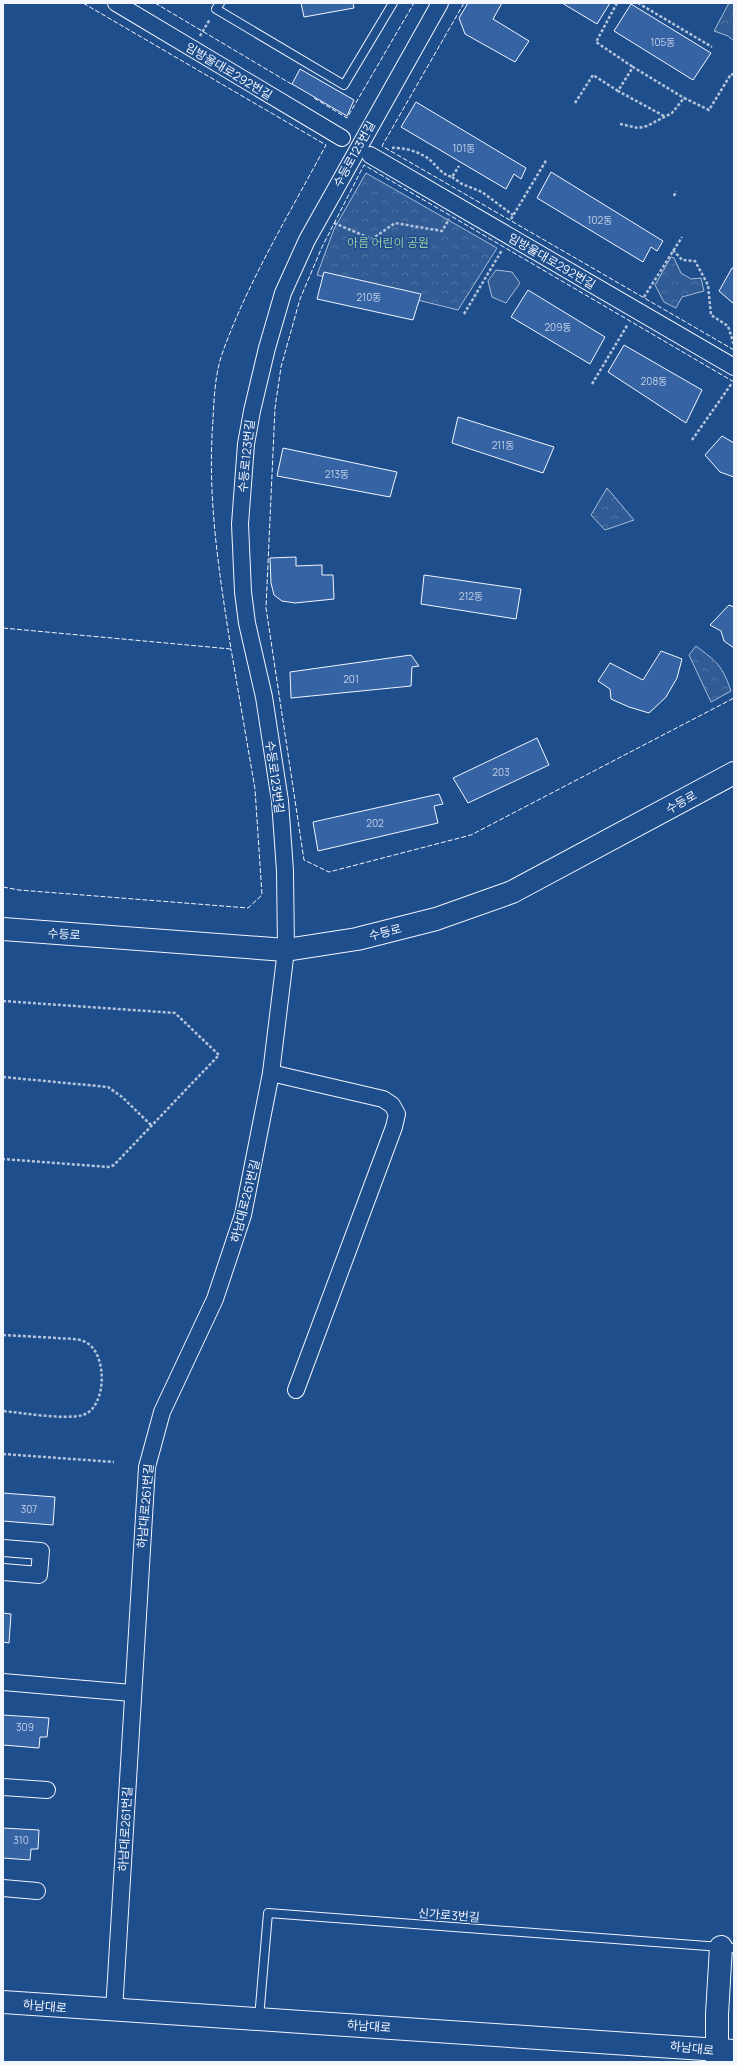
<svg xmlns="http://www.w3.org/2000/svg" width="737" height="2065" font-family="Manrope,'Noto Sans KR',sans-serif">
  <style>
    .built { fill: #305b95; stroke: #a8bbd7 }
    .forest { fill: url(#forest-crowns); stroke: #a8bbd7 }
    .building { fill: #3563a3; stroke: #f2f6ff }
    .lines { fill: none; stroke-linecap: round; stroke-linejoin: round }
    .lane-casing { stroke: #f2f6ff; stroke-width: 10 }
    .street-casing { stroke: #f2f6ff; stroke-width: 18 }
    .secondary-casing { stroke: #f2f6ff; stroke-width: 24 }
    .path { stroke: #b3c4dc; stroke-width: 2.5; stroke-dasharray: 3 2; stroke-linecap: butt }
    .lane { stroke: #1f4e8c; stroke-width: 8 }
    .street { stroke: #1f4e8c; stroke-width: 16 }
    .secondary { stroke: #1f4e8c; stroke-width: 22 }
    .fence { stroke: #f2f6ff; stroke-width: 1; stroke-dasharray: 5 2; stroke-linecap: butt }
    .labels { text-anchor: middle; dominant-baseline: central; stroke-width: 3; stroke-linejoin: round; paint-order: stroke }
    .number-label { font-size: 10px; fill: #c3d1e8 }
    .street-label { font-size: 12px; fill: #f2f6ff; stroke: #1f4e8c }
    .park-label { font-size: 12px; fill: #97c8a6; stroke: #1f4e8c }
  </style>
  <defs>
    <pattern id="forest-crowns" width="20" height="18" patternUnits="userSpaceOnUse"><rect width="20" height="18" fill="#305b95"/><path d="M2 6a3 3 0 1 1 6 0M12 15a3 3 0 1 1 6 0" fill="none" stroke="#4e73a5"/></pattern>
  </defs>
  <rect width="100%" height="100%" fill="#1f4e8c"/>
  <path class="built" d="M496 270 512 272 520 283 506 303 492 297 488 281Z"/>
  <g class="forest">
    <path d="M729 3H734V41L728 36 714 31Z"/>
    <path d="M366 173 497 248 458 310 317 275 334 229Z"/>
    <path d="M671 257 674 258 681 273 691 279 701 278 704 291 682 297 676 308 664 302 655 285Z"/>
    <path d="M607 488 634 520 605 530 591 515Z"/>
    <path d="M696 646C717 662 722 665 731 691L711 702 689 655Z"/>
  </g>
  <g class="building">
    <path d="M301 3H353L354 8 304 17Z"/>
    <path d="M468 3H502L493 19 529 41 515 62 465 34 459 18Z"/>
    <path d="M562 3H610L597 24Z"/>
    <path d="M631 4 711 53 693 80 614 31Z"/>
    <path d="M300 69 354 100 347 116 292 84Z"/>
    <path d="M416 102 526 168 521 179 514 174 506 189 401 127Z"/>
    <path d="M551 172 663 241 657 251 651 247 643 262 537 198Z"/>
    <path d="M732 268H734V304L719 291Z"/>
    <path d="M324 272 421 294 413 320 317 299Z"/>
    <path d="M528 290 605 337 590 364 511 317Z"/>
    <path d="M624 345 702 390 686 423 608 372Z"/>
    <path d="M458 417 554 447 543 473 452 443Z"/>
    <path d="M722 436 734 443V477L720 472 705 455Z"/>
    <path d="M283 448 397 472 390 497 277 476Z"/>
    <path d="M296 557V566L322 565V575H333L334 599 295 603 282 601 274 595 271 583 270 558Z"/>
    <path d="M424 575 521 589 516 619 421 604Z"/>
    <path d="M729 605 734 607V648L724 641 721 631 710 625Z"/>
    <path d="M661 651 682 659 677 678 666 697 649 713 629 707 611 699 610 689 598 681 610 663 643 680Z"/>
    <path d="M411 655 419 666 412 667 411 686 291 698 290 672Z"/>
    <path d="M537 738 549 765 468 803 453 778Z"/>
    <path d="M439 794 443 804 434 806 438 823 318 851 313 822Z"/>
    <path d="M3 1493 55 1497 53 1525 3 1521Z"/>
    <path d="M3 1613 11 1614 9 1643 3 1642Z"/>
    <path d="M3 1715 49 1718 47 1737H40L39 1748 3 1745Z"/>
    <path d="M3 1828 39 1830 38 1849H31L30 1860 3 1858Z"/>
  </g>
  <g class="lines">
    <g class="lane-casing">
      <g id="lane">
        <path d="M220 3 216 9 344 85 393 3"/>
        <path d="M259 2018 268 1913 734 1948"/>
      </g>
    </g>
    <g class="street-casing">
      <g id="street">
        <path d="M116 3 342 138"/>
        <path d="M370 155 734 367"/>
        <path d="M271 1073 383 1099 392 1105 397 1114 394 1127 296 1390"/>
        <path d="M3 1548 41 1551 39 1575 3 1572"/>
        <path d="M3 1682 132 1693"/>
        <path d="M3 1787 47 1790"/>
        <path d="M3 1888 37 1891"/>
        <path d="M114 2011 147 1467 162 1412 215 1299 243 1215 271 1073 286 950 285 871 280 801 264 697 247 623 243 592 240 524 246 444 252 411 267 348 283 293 307 240 440 3"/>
      </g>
    </g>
    <g class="secondary-casing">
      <g id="secondary">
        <path d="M3 929 286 950 357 939 436 919 512 892 734 773"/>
        <path d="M3 2002 734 2051"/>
        <path d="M717 2062V2014L721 1947"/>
      </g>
    </g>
    <g class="path">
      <path d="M617 3 596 42 633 67"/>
      <path d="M638 3 712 47"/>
      <path d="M200 36 210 19"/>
      <path d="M575 103 593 75 618 91"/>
      <path d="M664 116 618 91 633 67 684 98"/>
      <path d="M620 124 638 128 647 126 672 113 684 98 709 110 731 74 734 75"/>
      <path d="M392 148C403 147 421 152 430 160 438 167 441 174 452 177L459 166"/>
      <path d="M452 177 462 184 482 192 513 215"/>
      <path d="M674 196 676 191"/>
      <path d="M511 219 547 159"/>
      <path d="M334 223 372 239 395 223 442 231 449 219"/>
      <path d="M673 250 682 260 695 261 708 285 711 315 728 326 734 345"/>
      <path d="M644 297 682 237"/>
      <path d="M464 314 502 250"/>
      <path d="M592 384 628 324"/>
      <path d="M692 440 732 383"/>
      <path d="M3 1001 175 1013 219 1055 114 1165 109 1167 3 1159"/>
      <path d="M3 1077 108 1087 122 1097 152 1126"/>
      <path d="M3 1335C21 1336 40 1337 58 1338 66 1339 75 1338 83 1341 108 1349 108 1407 83 1415 65 1420 23 1413 3 1411"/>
      <path d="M3 1454 114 1462"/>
    </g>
    <use href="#lane" class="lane"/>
    <use href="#street" class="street"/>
    <use href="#secondary" class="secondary"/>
    <g class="fence">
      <path d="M155 3 293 85"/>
      <path d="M464 3 382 146 734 350"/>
      <path d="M314 98 347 118 414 3"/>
      <path d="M734 382 364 165 322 247 300 299 281 367 275 408 266 608 304 860 329 872 471 835 734 698"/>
      <path d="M3 628 231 649C219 572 207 498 213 420 214 398 215 375 222 354 248 281 290 213 326 145L83 3"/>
      <path d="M3 887 19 890 248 908 262 895 255 789 231 649"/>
    </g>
  </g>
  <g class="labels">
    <g class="number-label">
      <text x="663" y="42">105동</text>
      <text x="464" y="148">101동</text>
      <text x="600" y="220">102동</text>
      <text x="369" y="297">210동</text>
      <text x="558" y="327">209동</text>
      <text x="654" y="381">208동</text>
      <text x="503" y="445">211동</text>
      <text x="337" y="474">213동</text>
      <text x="471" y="596">212동</text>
      <text x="351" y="679">201</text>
      <text x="501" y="772">203</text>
      <text x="375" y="823">202</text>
      <text x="29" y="1509">307</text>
      <text x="25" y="1727">309</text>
      <text x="21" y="1840">310</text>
    </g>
    <g class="street-label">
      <text transform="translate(229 71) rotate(31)">임방울대로292번길</text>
      <text transform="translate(354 154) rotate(-61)">수등로123번길</text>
      <text transform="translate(552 261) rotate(30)">임방울대로292번길</text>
      <text transform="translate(246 456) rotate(-84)">수등로123번길</text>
      <text transform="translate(275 777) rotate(82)">수등로123번길</text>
      <text transform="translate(681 802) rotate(-29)">수등로</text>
      <text transform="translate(385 932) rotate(-14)">수등로</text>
      <text transform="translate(64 934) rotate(4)">수등로</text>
      <text transform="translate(245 1201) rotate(-76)">하남대로261번길</text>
      <text transform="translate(145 1506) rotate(-85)">하남대로261번길</text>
      <text transform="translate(125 1829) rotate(-87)">하남대로261번길</text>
      <text transform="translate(449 1915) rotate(4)">신가로3번길</text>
      <text transform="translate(45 2006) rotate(5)">하남대로</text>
      <text transform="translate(369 2026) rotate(4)">하남대로</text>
      <text transform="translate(692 2048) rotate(6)">하남대로</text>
    </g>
    <g class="park-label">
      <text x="388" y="242">아름 어린이 공원</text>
    </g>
  </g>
  <rect width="737" height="2065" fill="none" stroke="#f2f6ff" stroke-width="8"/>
</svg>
